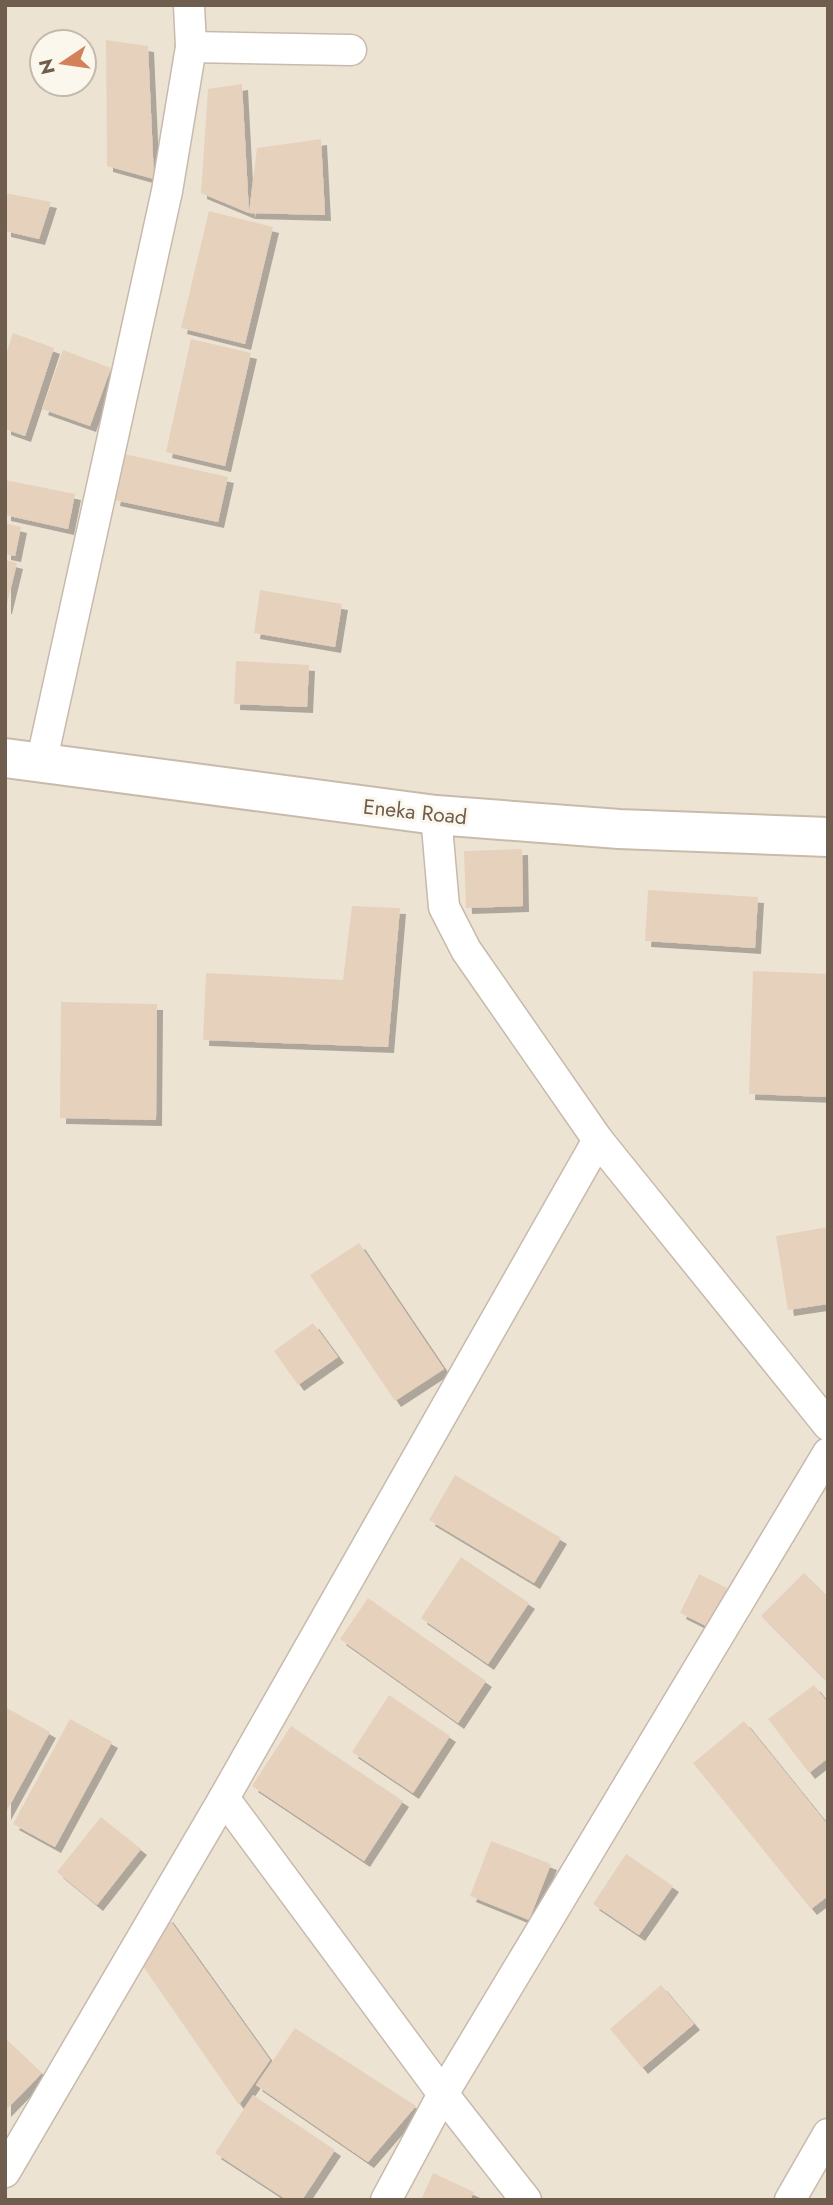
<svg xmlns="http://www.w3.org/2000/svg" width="833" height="2205" font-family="Jost,sans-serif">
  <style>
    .residential { fill: #ede3d3; fill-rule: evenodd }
    .building { fill: #e6d1bd; filter: url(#shadow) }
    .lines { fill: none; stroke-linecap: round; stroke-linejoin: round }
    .minor-casing { stroke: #c7baac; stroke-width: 33 }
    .secondary-casing { stroke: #c9bbaa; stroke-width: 42 }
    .minor { stroke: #fff; stroke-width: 30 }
    .secondary { stroke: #fff; stroke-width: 38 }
    .labels { text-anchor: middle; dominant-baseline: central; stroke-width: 6; stroke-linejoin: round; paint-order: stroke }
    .street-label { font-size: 21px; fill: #6f5d4e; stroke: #fcf7ec }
  </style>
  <defs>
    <filter id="shadow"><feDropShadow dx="6" dy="6" stdDeviation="0" flood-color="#0004"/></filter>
  </defs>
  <rect width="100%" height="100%" fill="#f9f3e6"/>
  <path class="residential" d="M5 5H828V2200H5ZM42 42H84V84H42Z"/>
  <g class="building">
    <path d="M106 40 148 46 154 179 107 166Z"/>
    <path d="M242 84 249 213 201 193 208 89Z"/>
    <path d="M321 139 325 215 249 213 257 148Z"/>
    <path d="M5 193 51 202 39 239 5 231Z"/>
    <path d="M209 211 273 227 245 344 181 328Z"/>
    <path d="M13 333 54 348 25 436 5 429V357Z"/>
    <path d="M191 339 251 353 225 466 166 452Z"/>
    <path d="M63 350 111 368 90 426 42 409Z"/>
    <path d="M124 454 228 477 218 522 114 500Z"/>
    <path d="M5 480 75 494 68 529 5 515Z"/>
    <path d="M5 523 21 527 15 556 5 554Z"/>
    <path d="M5 560 17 563 6 608H5Z"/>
    <path d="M260 590 342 604 335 647 254 633Z"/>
    <path d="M236 661 309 665 307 707 234 704Z"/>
    <path d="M522 849 523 906 466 908 464 851Z"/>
    <path d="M648 890 758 897 755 948 645 941Z"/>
    <path d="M352 906 400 908 388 1047 203 1040 206 973 343 980Z"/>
    <path d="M753 971 828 974V1097L749 1094Z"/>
    <path d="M61 1002 157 1004 156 1120 60 1118Z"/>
    <path d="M828 1227V1304L788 1310 776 1236Z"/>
    <path d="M359 1243 444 1369 395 1401 310 1275Z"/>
    <path d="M313 1323 338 1357 298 1385 274 1351Z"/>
    <path d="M455 1475 561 1538 534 1583 429 1520Z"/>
    <path d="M461 1557 529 1603 488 1664 421 1618Z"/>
    <path d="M804 1573 828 1597 826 1681 761 1616Z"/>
    <path d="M699 1574 727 1588 708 1627 680 1613Z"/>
    <path d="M368 1598 486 1681 458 1723 340 1639Z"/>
    <path d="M814 1685 828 1703V1758L809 1773 768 1719Z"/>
    <path d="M389 1695 450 1736 413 1793 352 1752Z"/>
    <path d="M5 1707 50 1732 5 1814Z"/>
    <path d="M70 1719 112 1742 55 1847 13 1824Z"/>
    <path d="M744 1721 828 1825V1896L811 1909 693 1763Z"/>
    <path d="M291 1726 403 1801 364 1861 252 1786Z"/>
    <path d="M101 1817 141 1849 97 1905 57 1872Z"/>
    <path d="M491 1841 551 1864 529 1920 470 1896Z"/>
    <path d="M626 1854 673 1886 639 1935 593 1904Z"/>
    <path d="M167 1916 270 2060 239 2105 140 1962Z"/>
    <path d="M661 1985 694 2024 642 2068 610 2029Z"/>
    <path d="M295 2028 416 2106 368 2162 256 2085Z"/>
    <path d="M5 2038 42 2073 5 2111Z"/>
    <path d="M253 2095 335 2150 302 2200H287L215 2153Z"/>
    <path d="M433 2173 474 2192 470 2200H421Z"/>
  </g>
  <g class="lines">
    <g class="minor-casing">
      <g id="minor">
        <path d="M191 47 351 50"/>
        <path d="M41 764 167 191 191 47 189 5"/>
        <path d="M436 815 444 907 466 950 598 1140 828 1425"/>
        <path d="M224 1798 443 2094 526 2200"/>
        <path d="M5 2172 224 1798 598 1140"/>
        <path d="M386 2200 443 2094 828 1453"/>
        <path d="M790 2200 828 2134"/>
      </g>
    </g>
    <g class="secondary-casing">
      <path id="secondary" d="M5 758 436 815 619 829 828 837"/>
    </g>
    <use href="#minor" class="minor"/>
    <use href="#secondary" class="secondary"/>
  </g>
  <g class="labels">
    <g class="street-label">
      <text transform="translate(415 812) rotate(6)">Eneka Road</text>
    </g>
  </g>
  <rect width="833" height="2205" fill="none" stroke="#6f5d4e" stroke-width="14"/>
  <g transform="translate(63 63) rotate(257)"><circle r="33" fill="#fcf7ec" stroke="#c4b9ad" stroke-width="2"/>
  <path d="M0-5L12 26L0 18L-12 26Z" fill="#d3815b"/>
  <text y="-10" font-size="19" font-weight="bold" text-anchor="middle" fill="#6f5d4e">N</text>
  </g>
</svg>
